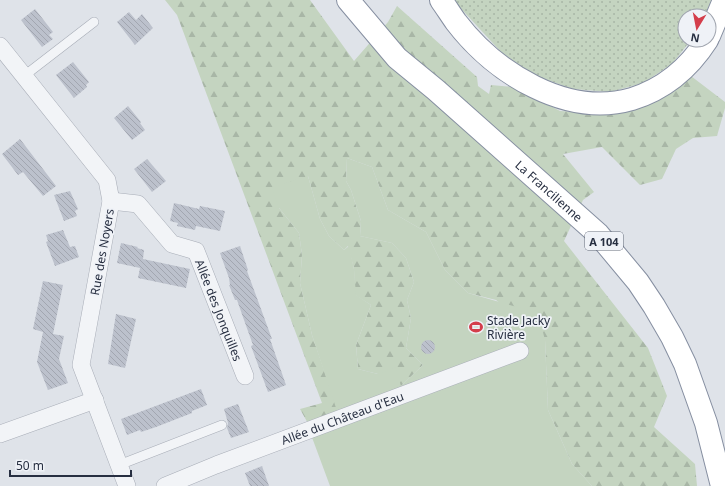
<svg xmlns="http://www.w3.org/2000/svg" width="725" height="486" font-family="'Noto Sans',sans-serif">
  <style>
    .grass { fill: url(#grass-dots) }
    .forest { fill: url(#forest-firs) }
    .pitch { fill: #c4d4c0 }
    .building { fill: url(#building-back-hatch) }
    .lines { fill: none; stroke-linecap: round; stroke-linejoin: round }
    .lane-casing { stroke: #a8adb7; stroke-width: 10 }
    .street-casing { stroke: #a8adb7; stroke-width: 18 }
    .highway-casing { stroke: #868fa1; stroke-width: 24 }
    .lane { stroke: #f2f4f7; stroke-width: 9 }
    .street { stroke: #f2f4f7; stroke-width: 17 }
    .highway { stroke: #fff; stroke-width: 22 }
    .labels { text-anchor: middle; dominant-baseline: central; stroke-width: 3.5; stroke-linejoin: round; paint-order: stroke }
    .shield { fill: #eff2f7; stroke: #636a78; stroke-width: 1 }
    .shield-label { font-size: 11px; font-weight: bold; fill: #272f41 }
    .street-label { font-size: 12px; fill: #272f41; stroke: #eff2f7 }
    .poi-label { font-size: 12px; fill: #272f41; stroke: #eff2f7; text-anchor: start }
  </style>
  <defs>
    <pattern id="grass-dots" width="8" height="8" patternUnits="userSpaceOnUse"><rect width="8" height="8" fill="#c4d4c0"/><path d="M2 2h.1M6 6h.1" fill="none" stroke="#a8b6a6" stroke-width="1.8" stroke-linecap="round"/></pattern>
    <pattern id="forest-firs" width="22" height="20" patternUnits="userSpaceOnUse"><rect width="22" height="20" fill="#c4d4c0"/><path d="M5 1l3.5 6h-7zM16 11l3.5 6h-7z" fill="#a8b6a6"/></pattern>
    <pattern id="building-back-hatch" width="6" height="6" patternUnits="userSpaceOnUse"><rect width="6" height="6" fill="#bcc1cc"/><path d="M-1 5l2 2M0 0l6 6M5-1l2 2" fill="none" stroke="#a2a6b0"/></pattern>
  </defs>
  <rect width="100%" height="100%" fill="#dfe3e9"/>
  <path class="grass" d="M453 0H711L705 16H685V40H691L672 64 643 83 610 92 573 89 536 76 502 53Z"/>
  <path class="forest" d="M165 0H310L354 61 388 22 397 6 477 77 478 86 489 94 491 85 514 87 560 111 612 114 654 98 687 73 725 102V108L717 136 693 138 676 149 662 179 640 185 602 147 563 154 594 192 583 200 564 241 648 348 667 396 654 427 695 464 697 486H592L572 464 548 410 545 340 496 300 468 293 445 270 426 232 388 210 372 167 347 158 346 181 351 190 361 221 360 236 392 243 406 258 414 282 407 300 411 318 406 348 423 365 401 386 378 374 358 369 356 345 371 305 355 295 354 269 348 246 344 250 329 236 320 219 308 176 279 208 299 233 302 255 300 283 312 335 338 411 310 427 300 409 322 403 177 15Z"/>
  <path class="pitch" d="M347 158 372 167 388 210 426 232 445 270 468 293 538 313 545 340 548 410 572 464 592 486H330L310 432 337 411 312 335 300 283 302 255 299 233 279 208 272 187 308 176 320 219 329 236 344 250 349 246 354 269 356 295 371 305 356 345 358 369 378 374 395 367 401 386 423 365 406 348 411 318 407 300 414 282 406 258 392 243 360 236 361 221 351 190 346 181Z"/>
  <g class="building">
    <path d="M35 9 53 32 49 35 53 39 42 47 21 20Z"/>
    <path d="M129 12 136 20 142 14 153 28 135 45 117 22Z"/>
    <path d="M73 62 89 82 86 85 87 87 74 98 56 75Z"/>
    <path d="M128 106 141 122 140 123 145 130 132 140 114 118Z"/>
    <path d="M20 139 56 186 43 196 23 172 18 175 2 154Z"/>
    <path d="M147 159 166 181 152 192 134 169Z"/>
    <path d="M70 191 78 209 75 211 77 216 64 221 54 195Z"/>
    <path d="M174 203 199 209 200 206 225 211 220 231 196 226 195 230 177 226 178 223 170 221Z"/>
    <path d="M63 230 70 247 75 246 79 257 55 266 46 242 48 241 46 235Z"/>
    <path d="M121 243 138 247 137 248 144 250 143 259 190 269 186 288 138 278 140 268 117 263Z"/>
    <path d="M240 246 248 270 247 271 272 339H270L286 385 268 392 251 346 253 345 244 320 237 300H235L229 285H230L229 278 220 253Z"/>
    <path d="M43 281 63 285 53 334 64 336 59 359 68 383 48 390 37 362 43 332 33 329Z"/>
    <path d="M116 314 136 319 125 368 108 364Z"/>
    <circle cx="428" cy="347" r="7"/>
    <path d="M201 389 207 405 192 411V413L156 427 141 432 140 430 127 435 121 419Z"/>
    <path d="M238 404 249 432 231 438 227 428 228 423 224 409Z"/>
    <path d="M262 466 269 486H250L245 473Z"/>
  </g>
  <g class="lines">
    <g class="lane-casing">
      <g id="lane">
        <path d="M24 76 94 22"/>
        <path d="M119 465 222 425"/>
      </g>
    </g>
    <g class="street-casing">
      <g id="street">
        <path d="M0 46 107 180 111 201 81 365 127 486"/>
        <path id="s1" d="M111 201 138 204 172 244 196 251 245 376"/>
        <path d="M0 434 95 400"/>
        <path id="s2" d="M165 486 216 465 520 351"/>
      </g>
    </g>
    <g class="highway-casing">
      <g id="highway">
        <path id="s3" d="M348 0 397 58 436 90 598 234 638 282 654 306 672 337 685 364 706 423 722 486"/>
        <path d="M441 0C446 7 451 15 456 22 495 73 567 118 632 99 664 89 689 68 707 40"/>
        <path d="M709 36 724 0"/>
      </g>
    </g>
    <use href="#lane" class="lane"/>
    <use href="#street" class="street"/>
    <use href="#highway" class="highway"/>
  </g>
  <defs>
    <g id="stadium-bare" transform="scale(1.08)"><path d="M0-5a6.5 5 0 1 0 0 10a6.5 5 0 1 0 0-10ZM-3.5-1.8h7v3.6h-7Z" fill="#d43e4b" stroke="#eff2f7" stroke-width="2.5" paint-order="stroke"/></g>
  </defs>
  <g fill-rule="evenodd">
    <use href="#stadium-bare" x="476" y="327"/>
  </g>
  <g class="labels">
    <rect class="shield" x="585" y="232" width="38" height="18" rx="3"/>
    <g class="shield-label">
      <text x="604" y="241">A 104</text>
    </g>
    <g class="street-label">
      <text stroke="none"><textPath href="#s3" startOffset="278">La Francilienne</textPath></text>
      <text transform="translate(102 252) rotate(-80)">Rue des Noyers</text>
      <text stroke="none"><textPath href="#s1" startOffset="168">Allée des Jonquilles</textPath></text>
      <text stroke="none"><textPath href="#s2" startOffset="190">Allée du Château d'Eau</textPath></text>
    </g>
    <g class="poi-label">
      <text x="487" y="320">Stade Jacky<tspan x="487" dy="14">Rivière</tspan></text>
    </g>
  </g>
  <g transform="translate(697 28) rotate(190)"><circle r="19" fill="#eff2f7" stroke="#9fa4ae"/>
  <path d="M0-3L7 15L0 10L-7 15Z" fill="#d43e4b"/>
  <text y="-6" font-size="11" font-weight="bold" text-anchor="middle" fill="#272f41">N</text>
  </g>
  <path d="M10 470v6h121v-6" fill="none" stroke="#272f41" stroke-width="2"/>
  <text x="16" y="470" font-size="12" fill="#272f41" stroke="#eff2f7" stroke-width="3" paint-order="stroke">50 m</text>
</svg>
